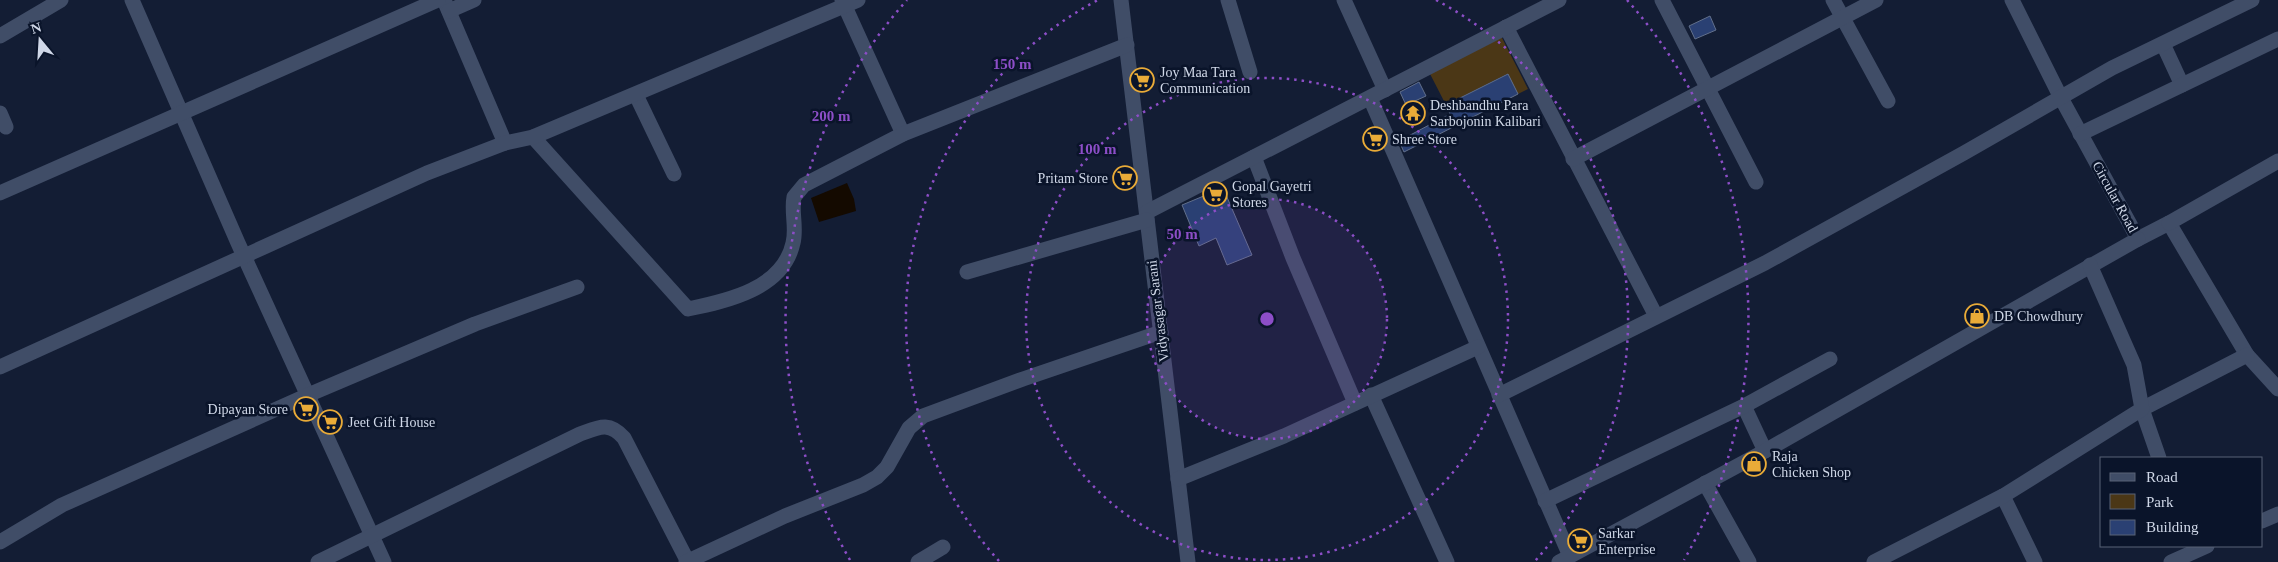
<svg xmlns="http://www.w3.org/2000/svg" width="2278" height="562" font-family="'Times New Roman',serif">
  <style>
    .green { fill: #4b3716 }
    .water { fill: #140a00 }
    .building { fill: #2a4073; stroke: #616f8b }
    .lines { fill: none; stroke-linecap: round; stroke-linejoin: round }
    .minor { stroke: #404d67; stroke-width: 15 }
    .ring { fill: none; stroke: #8c4ec7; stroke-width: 2.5; stroke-dasharray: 2.5 5 }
    .labels { text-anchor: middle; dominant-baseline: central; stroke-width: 5; stroke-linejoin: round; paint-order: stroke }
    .poi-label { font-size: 14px; fill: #d0d8e8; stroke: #0a142a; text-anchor: start }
    .street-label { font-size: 14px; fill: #d0d8e8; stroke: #0a142a }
    .centre { fill: #8c4ec7; stroke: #0a142a; stroke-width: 2.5 }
    .ring-label { font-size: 15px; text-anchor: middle; font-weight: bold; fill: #8c4ec7; stroke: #0a142a; stroke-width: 5; stroke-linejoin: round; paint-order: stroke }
  </style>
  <rect width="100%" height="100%" fill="#131d34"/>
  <path class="green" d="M1494 35 1502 38 1528 89 1518 94 1507 74 1446 105 1428 70Z"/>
  <path class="water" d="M847 183 854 199 856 211 819 222 811 198Z"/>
  <g class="building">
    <path d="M1710 16 1716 30 1695 39 1689 26Z"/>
    <path d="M1508 74 1518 94 1404 152 1399 141 1450 114 1446 105Z"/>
    <path d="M1419 82 1426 96 1406 105 1400 92Z"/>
    <path d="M1223 188 1252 255 1227 265 1216 238 1199 246 1182 205Z"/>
  </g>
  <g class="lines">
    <g class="minor">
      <path d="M132 0 238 243 384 562"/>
      <path d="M444 0 505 143"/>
      <path d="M842 0 903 134"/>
      <path d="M1121 0 1188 562"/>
      <path d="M1228 0 1250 72"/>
      <path d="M1344 0 1385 90"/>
      <path d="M1662 0 1756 182"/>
      <path d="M1833 0 1888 101"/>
      <path d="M2012 0 2060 96 2138 239 2169 223 2247 355 2278 389"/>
      <path d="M449 11 474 0"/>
      <path d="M1506 27 1656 316"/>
      <path d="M0 36 61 0"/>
      <path d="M2163 44 2182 85"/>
      <path d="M636 95 674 174"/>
      <path d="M1370 98 1570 556"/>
      <path d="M0 113 6 127"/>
      <path d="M2080 134 2278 39"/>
      <path d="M533 137 688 309C727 301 783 289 793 243 797 228 791 212 794 197L804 185 903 134 1127 45"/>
      <path d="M1254 157 1293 258 1355 403"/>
      <path d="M1573 159 1876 0"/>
      <path d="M0 193 438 0"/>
      <path d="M1147 212 1559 0"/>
      <path d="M2169 223 2278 161"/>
      <path d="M967 272 1147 220"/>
      <path d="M0 367 427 173 505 143 533 137 858 0"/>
      <path d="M1371 395 1447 562"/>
      <path d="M1499 395 1765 263 1964 153 2112 68 2252 0"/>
      <path d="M1744 406 1765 451"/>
      <path d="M2159 458 2142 409 2247 355"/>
      <path d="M1178 479 1284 436 1478 347"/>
      <path d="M1705 483 1749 562"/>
      <path d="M2003 496 2035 562"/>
      <path d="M1545 501 1744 406 1830 359"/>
      <path d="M2262 521 2278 514"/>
      <path d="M0 542 62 505 308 395 475 324 577 287"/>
      <path d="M318 562 580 434C599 427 609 421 624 438L688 562"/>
      <path d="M686 562 785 516 863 485 877 477 887 467 909 428 923 416 1023 379 1161 332"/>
      <path d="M918 562 943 547"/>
      <path d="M1559 562 1765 451 2138 239"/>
      <path d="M1874 562 2003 496 2142 409 2134 365 2090 265"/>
      <path d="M2171 562 2207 546"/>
    </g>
  </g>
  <circle cx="1267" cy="319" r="120" fill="#8c4ec7" fill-opacity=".12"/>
  <g class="ring">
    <circle cx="1267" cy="319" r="120"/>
    <circle cx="1267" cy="319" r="241"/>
    <path d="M999 561A361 361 0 0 1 1098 0M1436 0A361 361 0 0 1 1535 561"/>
    <path d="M850 560A481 481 0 0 1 907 0M1627 0A481 481 0 0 1 1684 560"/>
  </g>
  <defs>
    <g id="supermarket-ring" transform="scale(1.25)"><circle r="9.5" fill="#0a142a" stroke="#e9ab38" stroke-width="1.5"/><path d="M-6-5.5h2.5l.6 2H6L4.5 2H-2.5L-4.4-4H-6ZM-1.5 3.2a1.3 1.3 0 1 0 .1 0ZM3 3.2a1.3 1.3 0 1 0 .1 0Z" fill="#e9ab38"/></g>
    <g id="temple-ring" transform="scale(1.25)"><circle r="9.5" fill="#0a142a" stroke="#e9ab38" stroke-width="1.5"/><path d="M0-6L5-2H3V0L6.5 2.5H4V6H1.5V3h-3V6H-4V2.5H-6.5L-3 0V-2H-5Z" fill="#e9ab38"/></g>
    <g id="shop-ring" transform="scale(1.25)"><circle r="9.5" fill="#0a142a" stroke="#e9ab38" stroke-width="1.5"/><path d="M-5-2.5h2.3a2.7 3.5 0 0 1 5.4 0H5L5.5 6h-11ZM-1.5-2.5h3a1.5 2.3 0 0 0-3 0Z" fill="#e9ab38"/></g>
  </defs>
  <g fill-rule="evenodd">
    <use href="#supermarket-ring" x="1142" y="80"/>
    <use href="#temple-ring" x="1413" y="113"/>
    <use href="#supermarket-ring" x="1375" y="139"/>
    <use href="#supermarket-ring" x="1125" y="178"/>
    <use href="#supermarket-ring" x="1215" y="194"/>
    <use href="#shop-ring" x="1977" y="316"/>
    <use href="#supermarket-ring" x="306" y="409"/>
    <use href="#supermarket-ring" x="330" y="422"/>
    <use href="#shop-ring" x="1754" y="464"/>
    <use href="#supermarket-ring" x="1580" y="541"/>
  </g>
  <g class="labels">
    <g class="poi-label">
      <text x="1160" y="72">Joy Maa Tara<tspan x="1160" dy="16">Communication</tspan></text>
      <text x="1430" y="105">Deshbandhu Para<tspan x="1430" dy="16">Sarbojonin Kalibari</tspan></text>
      <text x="1392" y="139">Shree Store</text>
      <text x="1108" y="178" text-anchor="end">Pritam Store</text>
      <text x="1232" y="186">Gopal Gayetri<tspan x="1232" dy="16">Stores</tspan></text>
      <text x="1994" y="316">DB Chowdhury</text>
      <text x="288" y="409" text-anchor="end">Dipayan Store</text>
      <text x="348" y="422">Jeet Gift House</text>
      <text x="1772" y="456">Raja<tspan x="1772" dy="16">Chicken Shop</tspan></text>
      <text x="1598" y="533">Sarkar<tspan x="1598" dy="16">Enterprise</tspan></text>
    </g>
    <g class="street-label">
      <text transform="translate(2115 197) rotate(61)">Circular Road</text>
      <text transform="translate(1158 311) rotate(-97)">Vidyasagar Sarani</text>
    </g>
  </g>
  <circle cx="1267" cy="319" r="8" class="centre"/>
  <g class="ring-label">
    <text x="1012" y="69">150 m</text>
    <text x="831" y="121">200 m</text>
    <text x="1097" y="154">100 m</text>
    <text x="1182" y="239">50 m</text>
  </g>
  <rect x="2100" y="457" width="162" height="90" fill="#0a142a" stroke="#596276"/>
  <rect x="2110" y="473" width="25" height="8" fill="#404d67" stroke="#596276"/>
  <text x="2146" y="482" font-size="15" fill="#d0d8e8">Road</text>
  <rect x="2110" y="494" width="25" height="15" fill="#4b3716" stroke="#596276"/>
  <text x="2146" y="507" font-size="15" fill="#d0d8e8">Park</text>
  <rect x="2110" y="520" width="25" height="15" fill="#2a4073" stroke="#596276"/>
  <text x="2146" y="532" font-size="15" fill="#d0d8e8">Building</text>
  <g transform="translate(40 40) rotate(342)" stroke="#0a142a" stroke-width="4" paint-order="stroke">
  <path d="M0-4L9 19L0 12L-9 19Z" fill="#d0d8e8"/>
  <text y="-8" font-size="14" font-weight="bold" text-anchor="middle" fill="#d0d8e8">N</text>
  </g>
</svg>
